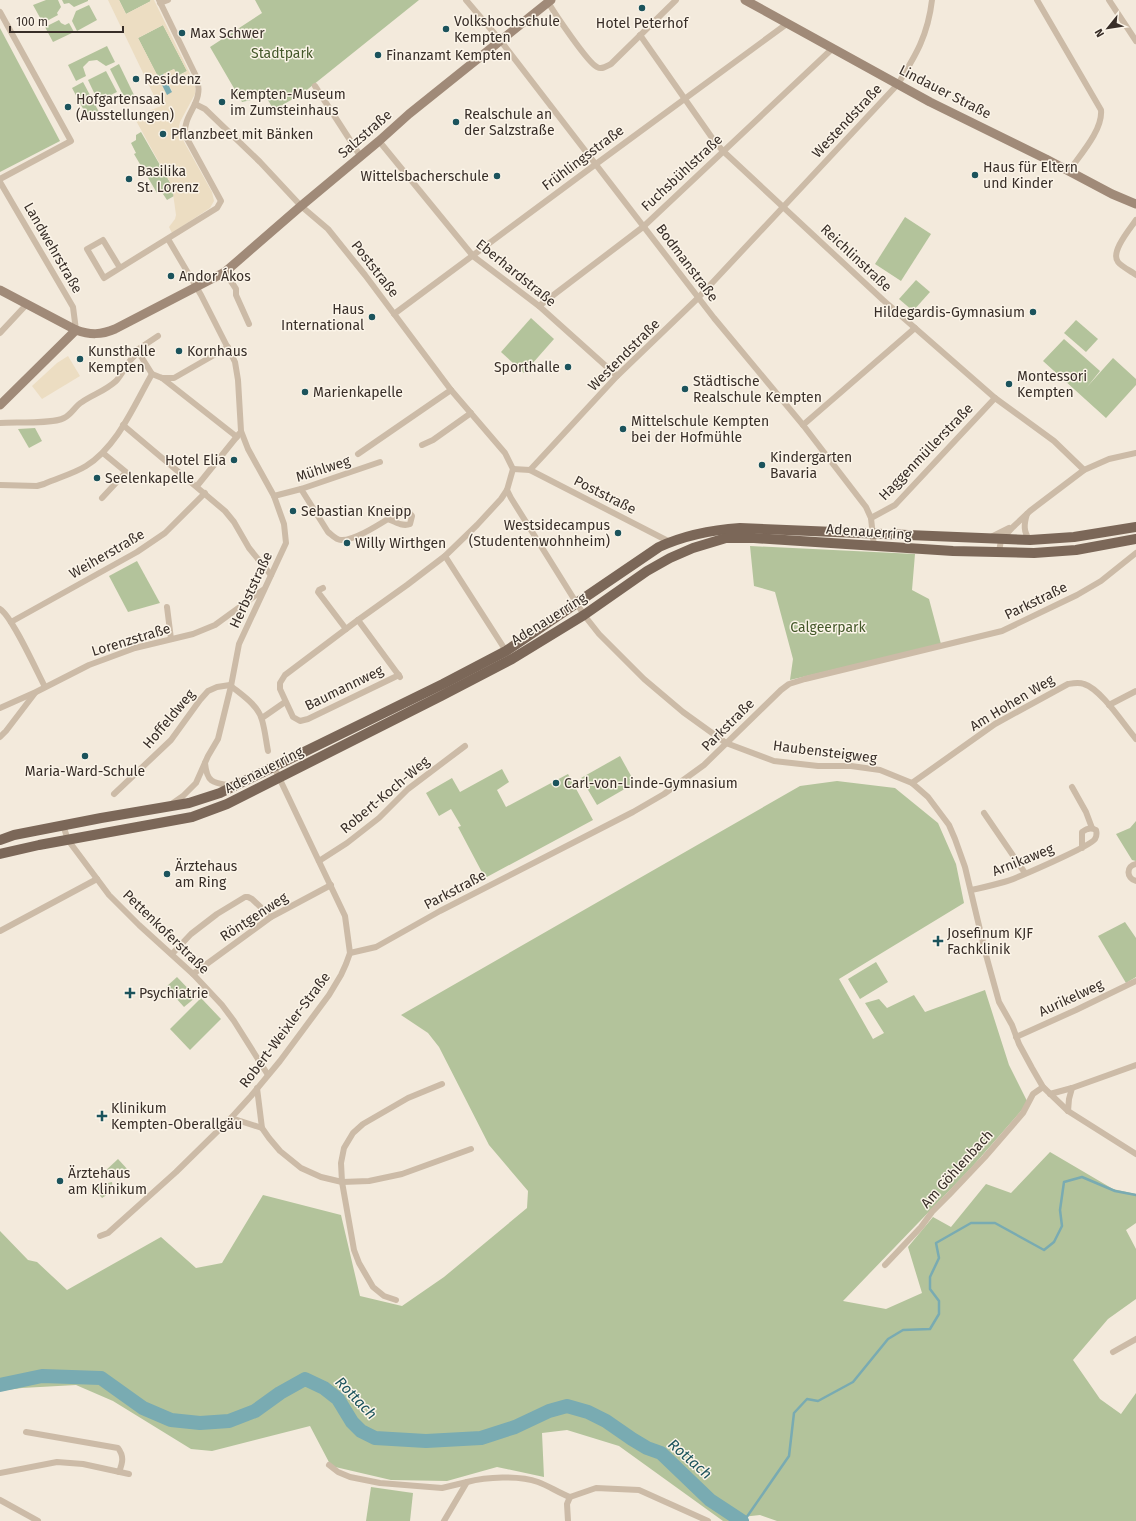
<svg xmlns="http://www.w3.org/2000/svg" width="1136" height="1521" font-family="'Fira Sans',sans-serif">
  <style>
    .green { fill: #b3c39b }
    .plaza { fill: #ecddc2; fill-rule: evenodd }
    .water { fill: #79abb2 }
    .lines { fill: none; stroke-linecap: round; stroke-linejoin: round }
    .stream { stroke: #79abb2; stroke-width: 2.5 }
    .river { stroke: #79abb2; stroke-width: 14 }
    .street { stroke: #ccbba7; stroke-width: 6 }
    .secondary { stroke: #a08a78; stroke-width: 9 }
    .primary { stroke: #7b6758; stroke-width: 10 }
    .poi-dot { fill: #1b535c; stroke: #fbf4e8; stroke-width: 1.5 }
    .labels { text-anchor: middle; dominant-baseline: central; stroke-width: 3; stroke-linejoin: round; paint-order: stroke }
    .poi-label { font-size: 14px; fill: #382e28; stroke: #fbf4e8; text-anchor: start }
    .park-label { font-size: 14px; fill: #44582a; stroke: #fbf4e8 }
    .street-label { font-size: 14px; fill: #382e28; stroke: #fbf4e8 }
    .water-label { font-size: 15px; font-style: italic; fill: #1b535c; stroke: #fbf4e8 }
  </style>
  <rect width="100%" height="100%" fill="#f3eadc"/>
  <g class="green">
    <path d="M46 0H58L61 7 57 13 58 15 43 23 33 5Z"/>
    <path d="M62 0H88V1L74 7 69 3 64 4Z"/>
    <path d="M119 0H150L151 1 126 14Z"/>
    <path d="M255 0H419L303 93 274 110 266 97 242 102 210 47 262 13Z"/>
    <path d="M89 5 97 20 77 31 72 21 76 11Z"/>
    <path d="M59 20 61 23 65 25 69 23 74 32 53 42 45 27Z"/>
    <path d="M163 25 187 71 177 76 174 69 158 77 138 38Z"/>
    <path d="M0 28 60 141 0 172Z"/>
    <path d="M107 46 115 62 106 66 97 60 89 61 83 67 86 76 76 81 68 65Z"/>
    <path d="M119 64 134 95 125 99 110 69Z"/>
    <path d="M106 71 117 92 98 101 88 80Z"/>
    <path d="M83 82 99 112 88 118 72 88Z"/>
    <path d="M141 132 172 186 174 196 167 200 161 191 157 193 134 154 136 153 131 143 136 140V135Z"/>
    <path d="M905 217 931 234 901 281 875 264Z"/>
    <path d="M916 280 930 292 913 311 899 299Z"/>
    <path d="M531 318 554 339 524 373 501 352Z"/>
    <path d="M1076 320 1098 339 1086 352 1064 333Z"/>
    <path d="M1064 339 1100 371 1087 387 1113 358 1136 379V385L1106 418 1043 361Z"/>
    <path d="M35 428 42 441 29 448 18 429Z"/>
    <path d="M750 546 915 554 912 590 929 599 941 644 790 680 793 659 775 592 754 586Z"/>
    <path d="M137 561 160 603 128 612 109 576Z"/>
    <path d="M620 756 635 783 597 805 581 778Z"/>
    <path d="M502 769 509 782 497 790 506 807 568 774 593 820 485 878 458 827 461 826 451 809 439 816 426 793 452 778 460 792Z"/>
    <path d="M837 781 895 788 938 823 956 864 964 903 839 979 873 1039 884 1033 865 1003 879 999 887 1008 914 995 925 1012 985 990 1009 1065 1028 1103 972 1167 843 1301 886 1309 922 1293 908 1247 933 1217 951 1227 986 1184 1011 1193 1050 1152 1113 1189 1136 1194V1223L1126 1230 1136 1249V1299L1108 1319 1073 1360 1100 1399 1121 1414 1136 1393V1521H777L760 1515 742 1517 745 1521H723L619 1446 567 1430 542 1433 544 1477 497 1467 447 1481 391 1480 331 1466 310 1426 212 1451 191 1449 113 1401 76 1385 22 1388 0 1391V1231L28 1260 37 1262 67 1290 161 1237 196 1268 222 1263 263 1195 341 1215 360 1296 402 1306 444 1277 527 1208 528 1191 489 1145 439 1047 428 1033 401 1015 800 786Z"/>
    <path d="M1136 821V861L1132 860 1116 834 1130 828Z"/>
    <path d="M1125 922 1136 938V977L1126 983 1098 936Z"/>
    <path d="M876 962 888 982 860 999 848 979Z"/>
    <path d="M177 977 196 997 184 1007 166 987Z"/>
    <path d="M201 998 221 1019 190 1050 170 1029Z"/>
    <path d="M118 1159 129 1171 103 1173Z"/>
    <path d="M112 1182 113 1191 102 1198 92 1186 101 1184V1188L106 1190 109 1188 108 1183Z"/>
    <path d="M371 1487 413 1493 410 1521H366Z"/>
  </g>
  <g class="plaza">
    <path d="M108 0H119L126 14 151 1 150 0H154L195 84V94L180 122 178 131 212 192 214 201 210 208 172 233 169 227 175 219 176 215 172 186 134 117 161 106 159 101 157 102ZM163 25 187 71 178 76 174 69 163 74 172 91 167 94 138 38Z"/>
    <path d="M68 356 80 376 42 399 32 386 57 363Z"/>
  </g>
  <path class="water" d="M163 74 172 92 167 95 158 77Z"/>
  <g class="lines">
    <path class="stream" d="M744 1521 789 1456 794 1413 807 1399 818 1401 853 1382 888 1339 903 1330 930 1329 939 1314V1301L930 1289V1277L939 1258 936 1243 971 1223H995L1044 1250 1054 1242 1062 1226 1060 1210 1064 1182 1082 1177 1115 1191 1136 1195"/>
    <path class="river" d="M0 1385 42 1376 101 1378 143 1408 171 1420 200 1423 229 1421 255 1411 280 1393 305 1379 324 1388 338 1399 352 1422 361 1431 375 1438 426 1441 481 1438 515 1427 549 1411 567 1406 588 1412 606 1421 632 1439 647 1448 661 1453 710 1500 742 1521"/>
    <g class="street">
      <path d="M466 0 500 40 714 318 803 425 866 507 871 518 874 546"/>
      <path d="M1037 0 1101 110C1103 130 1080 155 1069 171"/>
      <path d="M1109 0 1136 41"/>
      <path d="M548 2C555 14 588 63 597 67 602 70 607 66 611 64L676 0"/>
      <path d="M160 3 168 0"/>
      <path d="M0 12 71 141 0 179"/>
      <path d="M640 35 715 142 723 151 883 300 995 398 1054 441 1084 470"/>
      <path d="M315 86 361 157"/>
      <path d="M195 104 205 109 260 162 301 206 328 229 365 275 451 390 505 453 513 469"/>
      <path d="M379 141 473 256 539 306 617 376"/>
      <path d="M0 182 73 307 76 330"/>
      <path d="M1136 220C1130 229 1110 252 1118 262 1122 267 1131 271 1136 275"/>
      <path d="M168 239 201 295 235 362 238 380 241 431 248 449 274 496 284 524 286 543 239 644 231 686 218 739 208 756 196 783 183 796 173 803"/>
      <path d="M120 268 104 278 87 249 103 240 120 268 217 208 221 201 185 135C183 112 206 103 196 76L159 0"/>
      <path d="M225 272 236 289V295L249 324"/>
      <path d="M539 306 643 227 833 48"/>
      <path d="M394 314 596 164 788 23"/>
      <path d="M0 333 27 304"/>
      <path d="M152 374 162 378H174L228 347"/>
      <path d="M152 374 137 350 158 336"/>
      <path d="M162 378 237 437"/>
      <path d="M0 423C15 422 53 424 64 418 72 414 75 406 82 402 94 394 105 391 116 381 125 371 126 361 139 352"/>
      <path d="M123 425 225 511 234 522 249 548 271 575"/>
      <path d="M803 425 915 328"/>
      <path d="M422 445 433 440 471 413"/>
      <path d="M358 454 451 390"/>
      <path d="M513 469 530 470 670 542"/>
      <path d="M530 470 617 376 698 298 898 84C916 55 928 35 932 0"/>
      <path d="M0 485 37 486 44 484C57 478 73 474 86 466 118 446 134 405 152 374"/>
      <path d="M197 486 239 434"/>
      <path d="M301 489 328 532C332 535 336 540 341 540 357 541 388 518 403 510H407L412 516 410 524C403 527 395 522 388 519"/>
      <path d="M507 490 511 498 584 615 599 634 644 679 683 712 726 743 774 761 818 766H851L880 770 912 783 928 797 949 825 955 839 965 867 986 955 999 1002 1012 1025 1019 1044 1032 1068 1043 1087 1068 1111 1136 1154"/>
      <path d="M274 496 301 489 380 462"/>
      <path d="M102 498 126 472 103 453"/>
      <path d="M1027 514C1024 524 1023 532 1030 540"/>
      <path d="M871 518 895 505 995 398"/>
      <path d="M991 537 1009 528"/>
      <path d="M999 552 1001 540 1013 527 1030 511 1084 470 1109 459 1136 453"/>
      <path d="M445 556 506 651"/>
      <path d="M323 588 319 590 318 592 346 629"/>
      <path d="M167 607 171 639"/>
      <path d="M0 609C12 616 37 672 45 687"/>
      <path d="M358 620 400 677"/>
      <path d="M11 622 137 552 165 533 205 493"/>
      <path d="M399 675 308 719 300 721 293 717 280 689V683L285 675 358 620 407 585 445 556 477 525 501 499 507 490 513 469"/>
      <path d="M231 686C242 695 258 705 262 720 265 730 266 741 268 751"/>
      <path d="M1109 705 1136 691"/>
      <path d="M0 708 36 692 89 665 135 648 193 634 215 625 263 590"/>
      <path d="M262 718 285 702"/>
      <path d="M0 737 6 731 35 693"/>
      <path d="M205 763C207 784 214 783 233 786"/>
      <path d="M912 783 995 724 1068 684C1074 683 1079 682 1084 684 1101 689 1124 725 1136 739"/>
      <path d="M1072 787 1086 812 1092 828"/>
      <path d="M114 794 171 740 200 700 208 691 217 687 230 685"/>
      <path d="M984 813 1025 873"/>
      <path d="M63 825 68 840 109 895 139 925 193 974 222 1005 234 1021 268 1075"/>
      <path d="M319 861 347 843 379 818 408 789 465 746"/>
      <path d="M1136 864C1126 866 1126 878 1136 881"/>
      <path d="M971 890C982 888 993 885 1004 882 1015 879 1091 846 1095 839 1097 836 1097 834 1096 830 1091 827 1087 828 1082 832V848"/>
      <path d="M0 931 97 879"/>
      <path d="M350 953 376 947 440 911 633 812 664 794 704 765 781 690 789 684 805 679 1002 631 1077 595 1101 581 1136 553"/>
      <path d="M172 954 191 934 217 914 245 897H248L252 899 271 917"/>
      <path d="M193 974 271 917 331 885"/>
      <path d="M1016 1037 1076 1010 1136 981"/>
      <path d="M257 1088 262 1128 269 1138 280 1151 301 1168 321 1177 342 1182 369 1181 402 1174 471 1149"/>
      <path d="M1050 1094 1072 1088 1136 1065"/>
      <path d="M1068 1111 1069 1099 1072 1088"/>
      <path d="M231 1118 262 1128"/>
      <path d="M100 1236 108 1233 176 1172 231 1118 251 1096 280 1061 329 995 341 975 346 964 350 953 345 916 274 767"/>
      <path d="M885 1265 921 1227 932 1212 949 1195 985 1157 1023 1113 1033 1094 1043 1087"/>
      <path d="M396 1300 384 1296 373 1287 359 1263 354 1250 342 1182 341 1163 344 1148 353 1133 363 1124 408 1098 442 1084"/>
      <path d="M1113 1352 1136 1339"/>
      <path d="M26 1432 118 1448C124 1456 123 1462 119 1472"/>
      <path d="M329 1465 338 1472 350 1477 380 1483 442 1488 467 1482"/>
      <path d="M0 1473 57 1462 83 1464 129 1474"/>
      <path d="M0 1500 38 1521"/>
      <path d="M444 1521 467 1482C486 1477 519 1475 538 1482 549 1486 559 1493 570 1497L596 1488 639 1490 708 1521"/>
      <path d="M568 1521 567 1504 570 1497"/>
    </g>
    <g class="secondary">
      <path d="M745 0 930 102 1046 159 1112 194 1136 204"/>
      <path d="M0 290 76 330C90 335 101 335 115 329L225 272 301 206 379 141 409 114 551 0"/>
      <path d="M0 405 76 330"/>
    </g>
    <g class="primary">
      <path d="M0 840 14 835 101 818 189 803 220 793 443 684 506 651 659 547C685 535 711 530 740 528L1030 540 1074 537 1136 527"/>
      <path d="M0 854 39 845 192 817 227 804 441 696 512 659 584 615 647 571 670 558 693 548 726 538H754L953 551 1034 553 1076 550 1136 539"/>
    </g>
  </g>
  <g class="poi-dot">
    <circle cx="642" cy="8" r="4"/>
    <circle cx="446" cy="29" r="4"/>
    <circle cx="182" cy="33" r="4"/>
    <circle cx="378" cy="55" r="4"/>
    <circle cx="136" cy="79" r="4"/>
    <circle cx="222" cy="102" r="4"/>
    <circle cx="68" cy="107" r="4"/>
    <circle cx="456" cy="122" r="4"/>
    <circle cx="163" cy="134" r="4"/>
    <circle cx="975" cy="175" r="4"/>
    <circle cx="497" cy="176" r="4"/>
    <circle cx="129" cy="179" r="4"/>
    <circle cx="171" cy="276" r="4"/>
    <circle cx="1033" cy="312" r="4"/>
    <circle cx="372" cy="317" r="4"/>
    <circle cx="179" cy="351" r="4"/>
    <circle cx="80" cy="359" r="4"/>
    <circle cx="568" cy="367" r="4"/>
    <circle cx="1009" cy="384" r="4"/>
    <circle cx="685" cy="389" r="4"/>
    <circle cx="305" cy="392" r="4"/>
    <circle cx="623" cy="429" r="4"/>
    <circle cx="234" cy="460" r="4"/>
    <circle cx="762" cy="465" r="4"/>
    <circle cx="97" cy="478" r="4"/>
    <circle cx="293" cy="511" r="4"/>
    <circle cx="618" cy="533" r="4"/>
    <circle cx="347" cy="543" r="4"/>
    <circle cx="85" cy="756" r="4"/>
    <circle cx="556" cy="783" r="4"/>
    <circle cx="167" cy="874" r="4"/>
    <path d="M936 935h4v4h4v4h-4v4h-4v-4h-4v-4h4z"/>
    <path d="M128 987h4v4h4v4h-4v4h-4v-4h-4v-4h4z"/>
    <path d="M100 1110h4v4h4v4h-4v4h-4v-4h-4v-4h4z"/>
    <circle cx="60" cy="1181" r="4"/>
  </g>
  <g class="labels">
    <g class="poi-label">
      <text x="454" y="21">Volkshochschule<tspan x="454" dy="16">Kempten</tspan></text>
      <text x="642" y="23" text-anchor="middle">Hotel Peterhof</text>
      <text x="190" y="33">Max Schwer</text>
      <text x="386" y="55">Finanzamt Kempten</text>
      <text x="144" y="79">Residenz</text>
      <text x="230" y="94">Kempten-Museum<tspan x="230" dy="16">im Zumsteinhaus</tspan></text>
      <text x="76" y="99">Hofgartensaal<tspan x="76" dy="16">(Ausstellungen)</tspan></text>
      <text x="464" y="114">Realschule an<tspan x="464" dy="16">der Salzstraße</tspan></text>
      <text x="171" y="134">Pflanzbeet mit Bänken</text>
      <text x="983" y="167">Haus für Eltern<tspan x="983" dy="16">und Kinder</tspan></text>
      <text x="137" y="171">Basilika<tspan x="137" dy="16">St. Lorenz</tspan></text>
      <text x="489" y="176" text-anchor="end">Wittelsbacherschule</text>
      <text x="179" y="276">Andor Ákos</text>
      <text x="364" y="309" text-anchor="end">Haus<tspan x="364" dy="16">International</tspan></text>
      <text x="1025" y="312" text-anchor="end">Hildegardis-Gymnasium</text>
      <text x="88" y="351">Kunsthalle<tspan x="88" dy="16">Kempten</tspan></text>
      <text x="187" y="351">Kornhaus</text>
      <text x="560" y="367" text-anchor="end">Sporthalle</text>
      <text x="1017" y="376">Montessori<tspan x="1017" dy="16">Kempten</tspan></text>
      <text x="693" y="381">Städtische<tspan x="693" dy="16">Realschule Kempten</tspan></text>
      <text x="313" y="392">Marienkapelle</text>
      <text x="631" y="421">Mittelschule Kempten<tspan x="631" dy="16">bei der Hofmühle</tspan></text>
      <text x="770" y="457">Kindergarten<tspan x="770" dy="16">Bavaria</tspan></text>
      <text x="226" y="460" text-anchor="end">Hotel Elia</text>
      <text x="105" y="478">Seelenkapelle</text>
      <text x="301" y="511">Sebastian Kneipp</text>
      <text x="610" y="525" text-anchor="end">Westsidecampus<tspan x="610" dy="16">(Studentenwohnheim)</tspan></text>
      <text x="355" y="543">Willy Wirthgen</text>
      <text x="85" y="771" text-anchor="middle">Maria-Ward-Schule</text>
      <text x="564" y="783">Carl-von-Linde-Gymnasium</text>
      <text x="175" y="866">Ärztehaus<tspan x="175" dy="16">am Ring</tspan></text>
      <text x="947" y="933">Josefinum KJF<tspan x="947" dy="16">Fachklinik</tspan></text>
      <text x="139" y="993">Psychiatrie</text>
      <text x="111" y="1108">Klinikum<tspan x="111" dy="16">Kempten-Oberallgäu</tspan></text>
      <text x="68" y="1173">Ärztehaus<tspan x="68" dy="16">am Klinikum</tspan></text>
    </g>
    <g class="park-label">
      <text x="282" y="53">Stadtpark</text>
      <text x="828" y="627">Calgeerpark</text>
    </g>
    <g class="street-label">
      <text transform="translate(945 92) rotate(27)">Lindauer Straße</text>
      <text transform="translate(847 121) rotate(-47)">Westendstraße</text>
      <text transform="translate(365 134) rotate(-41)">Salzstraße</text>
      <text transform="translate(583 158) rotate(-37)">Frühlingsstraße</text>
      <text transform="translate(682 173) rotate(-43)">Fuchsbühlstraße</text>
      <text transform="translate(53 248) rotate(60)">Landwehrstraße</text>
      <text transform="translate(856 258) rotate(43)">Reichlinstraße</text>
      <text transform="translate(687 263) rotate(53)">Bodmanstraße</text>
      <text transform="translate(375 269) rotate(52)">Poststraße</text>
      <text transform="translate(516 273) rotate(39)">Eberhardstraße</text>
      <text transform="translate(624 355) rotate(-45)">Westendstraße</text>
      <text transform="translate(926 452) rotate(-46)">Haggenmüllerstraße</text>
      <text transform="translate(323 469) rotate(-18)">Mühlweg</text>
      <text transform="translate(605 495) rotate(27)">Poststraße</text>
      <text transform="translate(869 532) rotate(4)">Adenauerring</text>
      <text transform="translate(107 554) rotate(-30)">Weiherstraße</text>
      <text transform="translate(251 590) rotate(-65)">Herbststraße</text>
      <text transform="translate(1036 601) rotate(-26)">Parkstraße</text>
      <text transform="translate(549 619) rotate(-32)">Adenauerring</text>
      <text transform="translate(131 640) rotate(-17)">Lorenzstraße</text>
      <text transform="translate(344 688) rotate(-26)">Baumannweg</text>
      <text transform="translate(1012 703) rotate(-31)">Am Hohen Weg</text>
      <text transform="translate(169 719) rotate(-50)">Hoffeldweg</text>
      <text transform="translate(728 725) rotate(-45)">Parkstraße</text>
      <text transform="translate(825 752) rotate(7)">Haubensteigweg</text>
      <text transform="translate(264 770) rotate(-27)">Adenauerring</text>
      <text transform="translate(385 795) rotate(-40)">Robert-Koch-Weg</text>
      <text transform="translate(1023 860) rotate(-22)">Arnikaweg</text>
      <text transform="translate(455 890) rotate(-28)">Parkstraße</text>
      <text transform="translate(254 917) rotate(-33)">Röntgenweg</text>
      <text transform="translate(166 932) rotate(44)">Pettenkoferstraße</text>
      <text transform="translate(1071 998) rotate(-25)">Aurikelweg</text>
      <text transform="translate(285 1030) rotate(-53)">Robert-Weixler-Straße</text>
      <text transform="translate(957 1169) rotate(-48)">Am Göhlenbach</text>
    </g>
    <g class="water-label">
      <text transform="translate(356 1398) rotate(46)">Rottach</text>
      <text transform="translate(690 1459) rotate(41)">Rottach</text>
    </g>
  </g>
  <g transform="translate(1108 28) rotate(240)" stroke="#fbf4e8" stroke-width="3" paint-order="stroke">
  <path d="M0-3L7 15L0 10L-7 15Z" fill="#382e28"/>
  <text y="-6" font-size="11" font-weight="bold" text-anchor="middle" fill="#382e28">N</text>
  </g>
  <path d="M10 26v6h113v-6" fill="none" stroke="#382e28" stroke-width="2"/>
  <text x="16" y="26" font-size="12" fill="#382e28" stroke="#fbf4e8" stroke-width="3" paint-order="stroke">100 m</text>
</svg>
